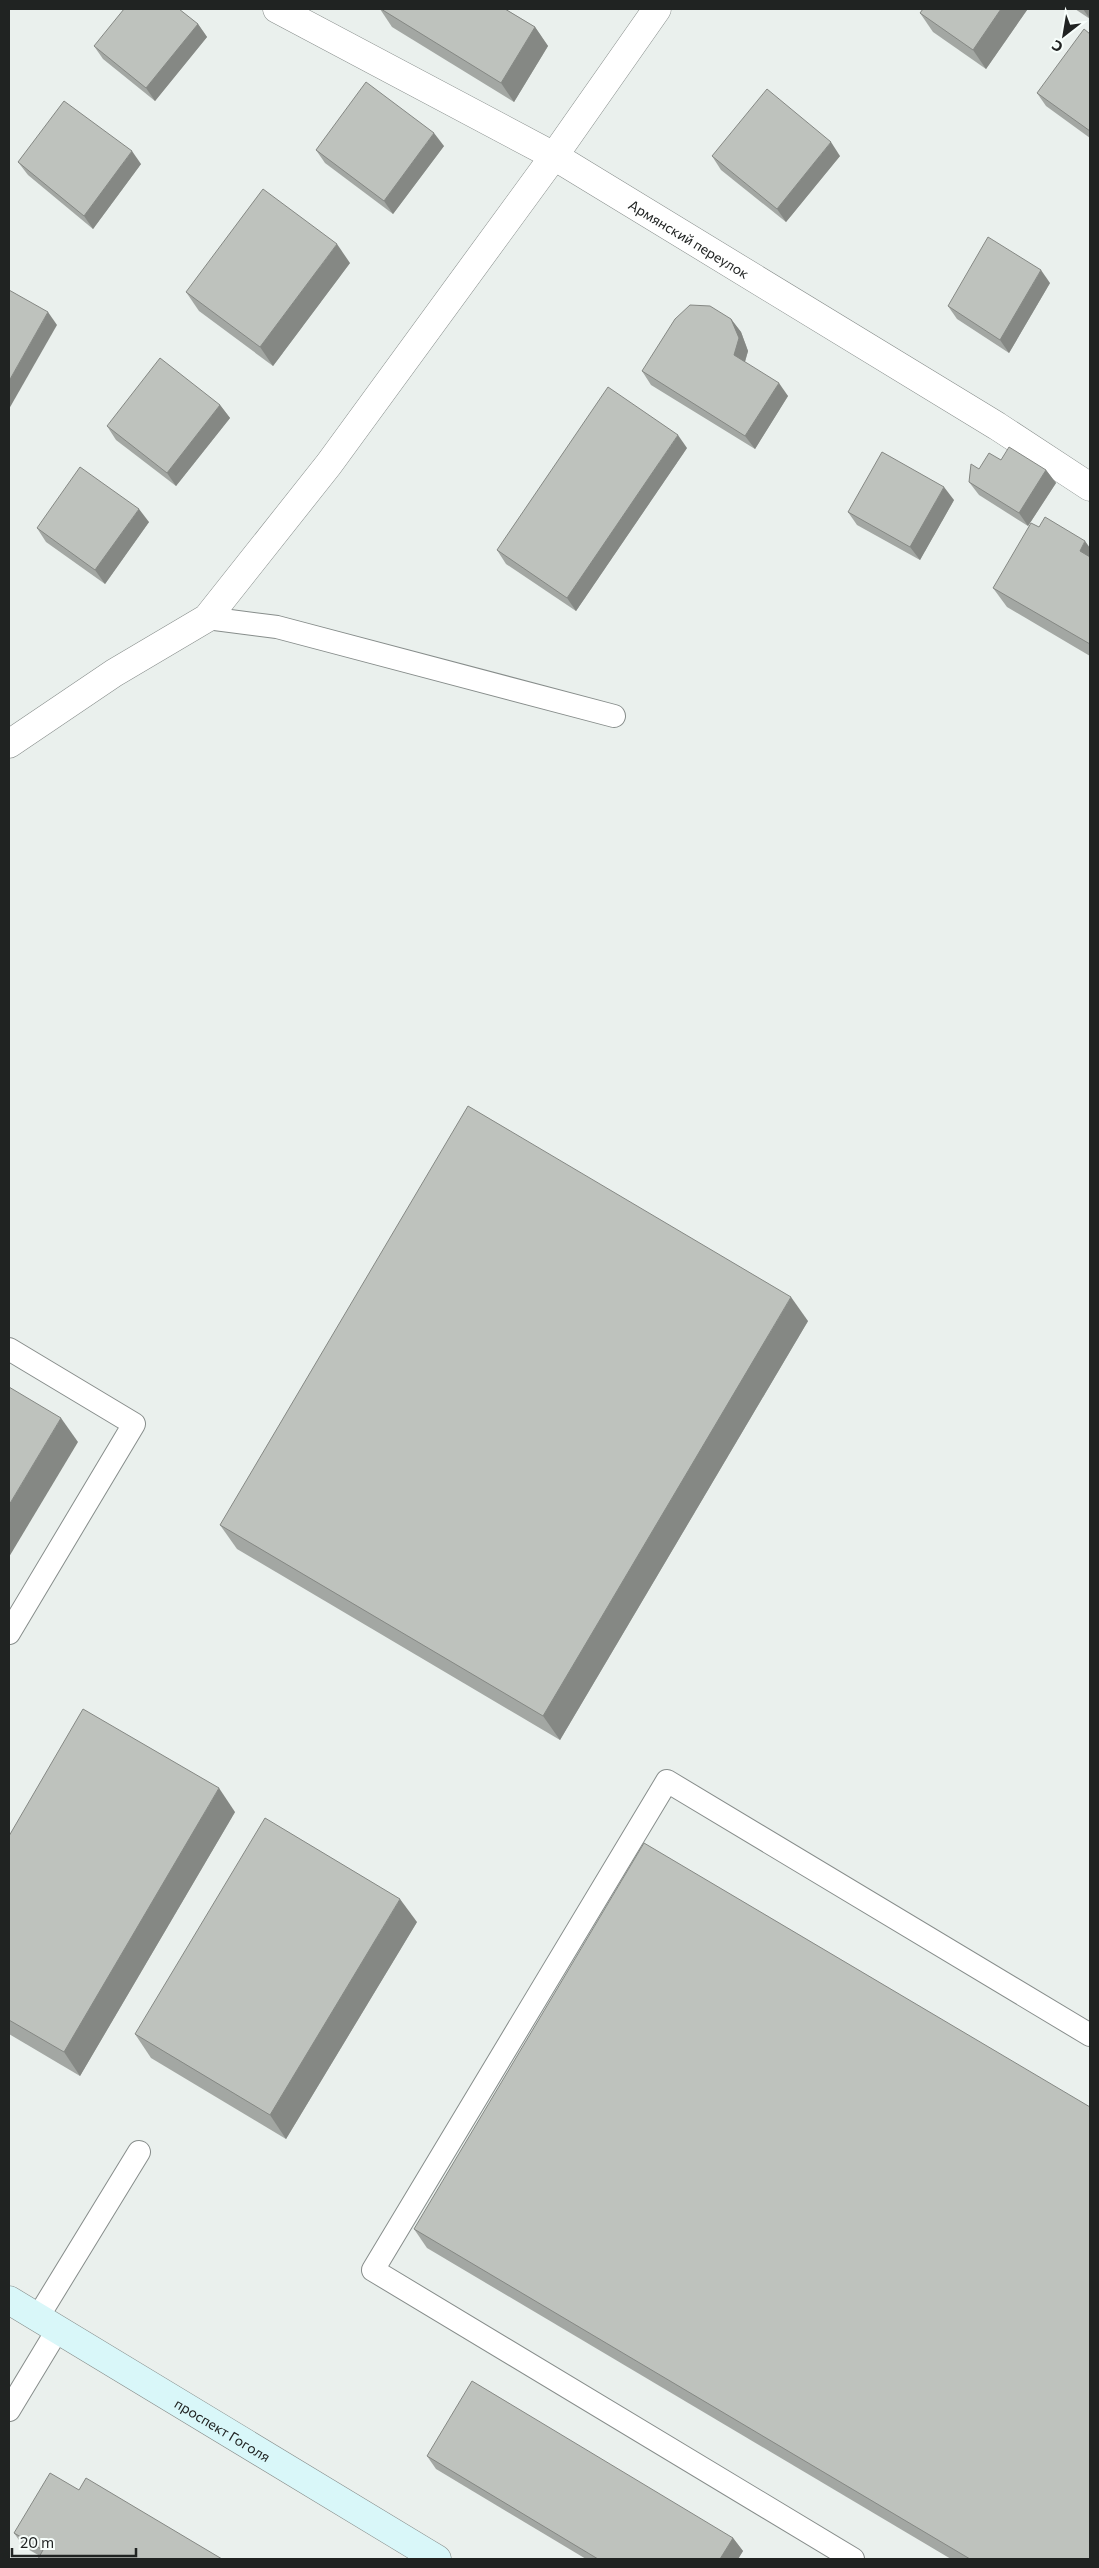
<svg xmlns="http://www.w3.org/2000/svg" width="1099" height="2568" font-family="Commissioner,sans-serif">
  <style>
    .lines { fill: none; stroke-linecap: round; stroke-linejoin: round }
    .lane-casing { stroke: #878d8b; stroke-width: 24 }
    .street-casing { stroke: #878d8b; stroke-width: 29 }
    .secondary-casing { stroke: #878d8b; stroke-width: 29 }
    .lane { stroke: #fff; stroke-width: 22 }
    .street { stroke: #fff; stroke-width: 28 }
    .secondary { stroke: #d9f7f9; stroke-width: 28 }
    .wall { fill: #a3a7a3 }
    .shaded-wall { fill: #858884 }
    .building { fill: #bec2bd; stroke: #858884 }
    .labels { text-anchor: middle; dominant-baseline: central; stroke-width: 4.5; stroke-linejoin: round; paint-order: stroke }
    .street-label { font-size: 14px; fill: #202322; stroke: #f7fefb }
  </style>
  <rect width="100%" height="100%" fill="#eaf0ed"/>
  <g class="lines">
    <g class="lane-casing">
      <g id="lane">
        <path d="M207 618 277 627 614 716"/>
        <path d="M9 1349 134 1424 9 1633"/>
        <path d="M38 2317 139 2152"/>
        <path d="M9 2410 58 2329"/>
        <path d="M853 2559 373 2270 667 1781 1090 2035"/>
      </g>
    </g>
    <g class="street-casing">
      <g id="street">
        <path id="s1" d="M277 9 554 156 997 426 1090 487"/>
        <path d="M9 744 114 673 207 618 329 464 554 156 657 9"/>
      </g>
    </g>
    <g class="secondary-casing">
      <g id="secondary">
        <path id="s2" d="M9 2300 437 2559"/>
      </g>
    </g>
    <use href="#lane" class="lane"/>
    <use href="#street" class="street"/>
    <use href="#secondary" class="secondary"/>
  </g>
  <g class="wall">
    <path d="M380 9H505L535 27 548 46 514 102 392 27Z"/>
    <path d="M923 9H1026L1027 10 986 69 933 32 920 13Z"/>
    <path d="M1075 9H1090V19Z"/>
    <path d="M198 24 207 37 155 101 103 59 94 46Z"/>
    <path d="M1090 34V138L1046 106 1037 93Z"/>
    <path d="M444 146 393 214 325 163 316 150Z"/>
    <path d="M712 156H840L786 222 721 170Z"/>
    <path d="M18 162 141 164 93 229 28 175Z"/>
    <path d="M350 263 273 366 199 311 186 292Z"/>
    <path d="M1050 283 1009 353 957 319 948 306Z"/>
    <path d="M731 319 741 332 748 351 745 362 788 396 755 449 651 385 642 371Z"/>
    <path d="M220 405 230 418 176 486 116 440 107 426Z"/>
    <path d="M687 448 576 611 506 564 497 550Z"/>
    <path d="M1001 460 1046 470 1056 483 1028 526 979 495 969 482 979 469Z"/>
    <path d="M954 500 920 560 857 525 848 512Z"/>
    <path d="M149 522 105 584 46 542 37 528Z"/>
    <path d="M1039 527 1090 548V656L1007 607 993 588Z"/>
    <path d="M808 1321 560 1740 237 1549 220 1525Z"/>
    <path d="M235 1812 80 2076 9 2034V1836Z"/>
    <path d="M417 1922 286 2139 151 2058 135 2034Z"/>
    <path d="M414 2229 1090 2559H951L427 2248Z"/>
    <path d="M427 2456 733 2538 743 2551 738 2559H586L436 2469Z"/>
    <path d="M79 2490 40 2556 24 2547 14 2533Z"/>
  </g>
  <g class="shaded-wall">
    <path d="M1001 9H1026L1027 10 986 69 973 50Z"/>
    <path d="M1083 9H1090V19Z"/>
    <path d="M198 24 207 37 155 101 146 88Z"/>
    <path d="M535 27 548 46 514 102 501 83Z"/>
    <path d="M434 133 444 146 393 214 384 201Z"/>
    <path d="M831 142 840 156 786 222 777 209Z"/>
    <path d="M132 151 141 164 93 229 84 216Z"/>
    <path d="M337 244 350 263 273 366 260 347Z"/>
    <path d="M1041 270 1050 283 1009 353 1000 340Z"/>
    <path d="M48 312 57 325 9 409V381Z"/>
    <path d="M731 319 741 332 748 351 743 368 734 355Z"/>
    <path d="M779 383 788 396 755 449 745 436Z"/>
    <path d="M220 405 230 418 176 486 167 473Z"/>
    <path d="M678 435 687 448 576 611 567 598Z"/>
    <path d="M1046 470 1056 483 1028 526 1019 513Z"/>
    <path d="M944 487 954 500 920 560 910 547Z"/>
    <path d="M139 509 149 522 105 584 95 570Z"/>
    <path d="M1085 541 1090 548V566L1080 551Z"/>
    <path d="M791 1297 808 1321 560 1740 543 1716Z"/>
    <path d="M61 1418 78 1442 9 1557V1505Z"/>
    <path d="M219 1788 235 1812 80 2076 64 2052Z"/>
    <path d="M400 1899 417 1922 286 2139 270 2115Z"/>
    <path d="M733 2538 743 2551 738 2559H720Z"/>
  </g>
  <g class="building">
    <path d="M124 9H179L198 24 146 88 94 46Z"/>
    <path d="M381 9H505L535 27 501 83Z"/>
    <path d="M923 9H1001L973 50 920 13Z"/>
    <path d="M1084 29 1090 34V131L1037 93Z"/>
    <path d="M366 82 434 133 384 201 316 150Z"/>
    <path d="M767 89 831 142 777 209 712 156Z"/>
    <path d="M64 101 132 151 84 216 18 162Z"/>
    <path d="M263 189 337 244 260 347 186 292Z"/>
    <path d="M988 237 1041 270 1000 340 948 306Z"/>
    <path d="M9 290 48 312 9 381Z"/>
    <path d="M690 305 710 306 731 319 739 338 734 355 779 383 745 436 642 371 675 319Z"/>
    <path d="M160 358 220 405 167 473 107 426Z"/>
    <path d="M608 387 678 435 567 598 497 550Z"/>
    <path d="M1009 447 1046 470 1019 513 969 482 971 464 979 469 989 453 1001 460Z"/>
    <path d="M882 452 944 487 910 547 848 512Z"/>
    <path d="M80 467 139 509 95 570 37 528Z"/>
    <path d="M1045 517 1085 541 1080 551 1090 557V644L993 588 1031 523 1039 527Z"/>
    <path d="M468 1106 791 1297 543 1716 220 1525Z"/>
    <path d="M9 1387 61 1418 9 1505Z"/>
    <path d="M83 1709 219 1788 64 2052 9 2020V1836Z"/>
    <path d="M265 1818 400 1899 270 2115 135 2034Z"/>
    <path d="M644 1843 1090 2107V2559H970L414 2229Z"/>
    <path d="M472 2381 733 2538 720 2559H598L427 2456Z"/>
    <path d="M50 2473 79 2490 86 2478 222 2559H38L43 2550 14 2533Z"/>
  </g>
  <g class="labels">
    <g class="street-label">
      <text stroke="none"><textPath href="#s1" startOffset="472">Армянский переулок</textPath></text>
      <text stroke="none"><textPath href="#s2" startOffset="250">проспект Гоголя</textPath></text>
    </g>
  </g>
  <rect width="1099" height="2568" fill="none" stroke="#202322" stroke-width="20"/>
  <g transform="translate(1064 35) rotate(211)" stroke="#f7fefb" stroke-width="4" paint-order="stroke">
  <path d="M0-4L9 19L0 12L-9 19Z" fill="#202322"/>
  <text y="-8" font-size="14" font-weight="bold" text-anchor="middle" fill="#202322">С</text>
  </g>
  <path d="M12 2548v8h124v-8" fill="none" stroke="#202322" stroke-width="2.5"/>
  <text x="20" y="2548" font-size="15" fill="#202322" stroke="#f7fefb" stroke-width="4" paint-order="stroke">20 m</text>
</svg>
